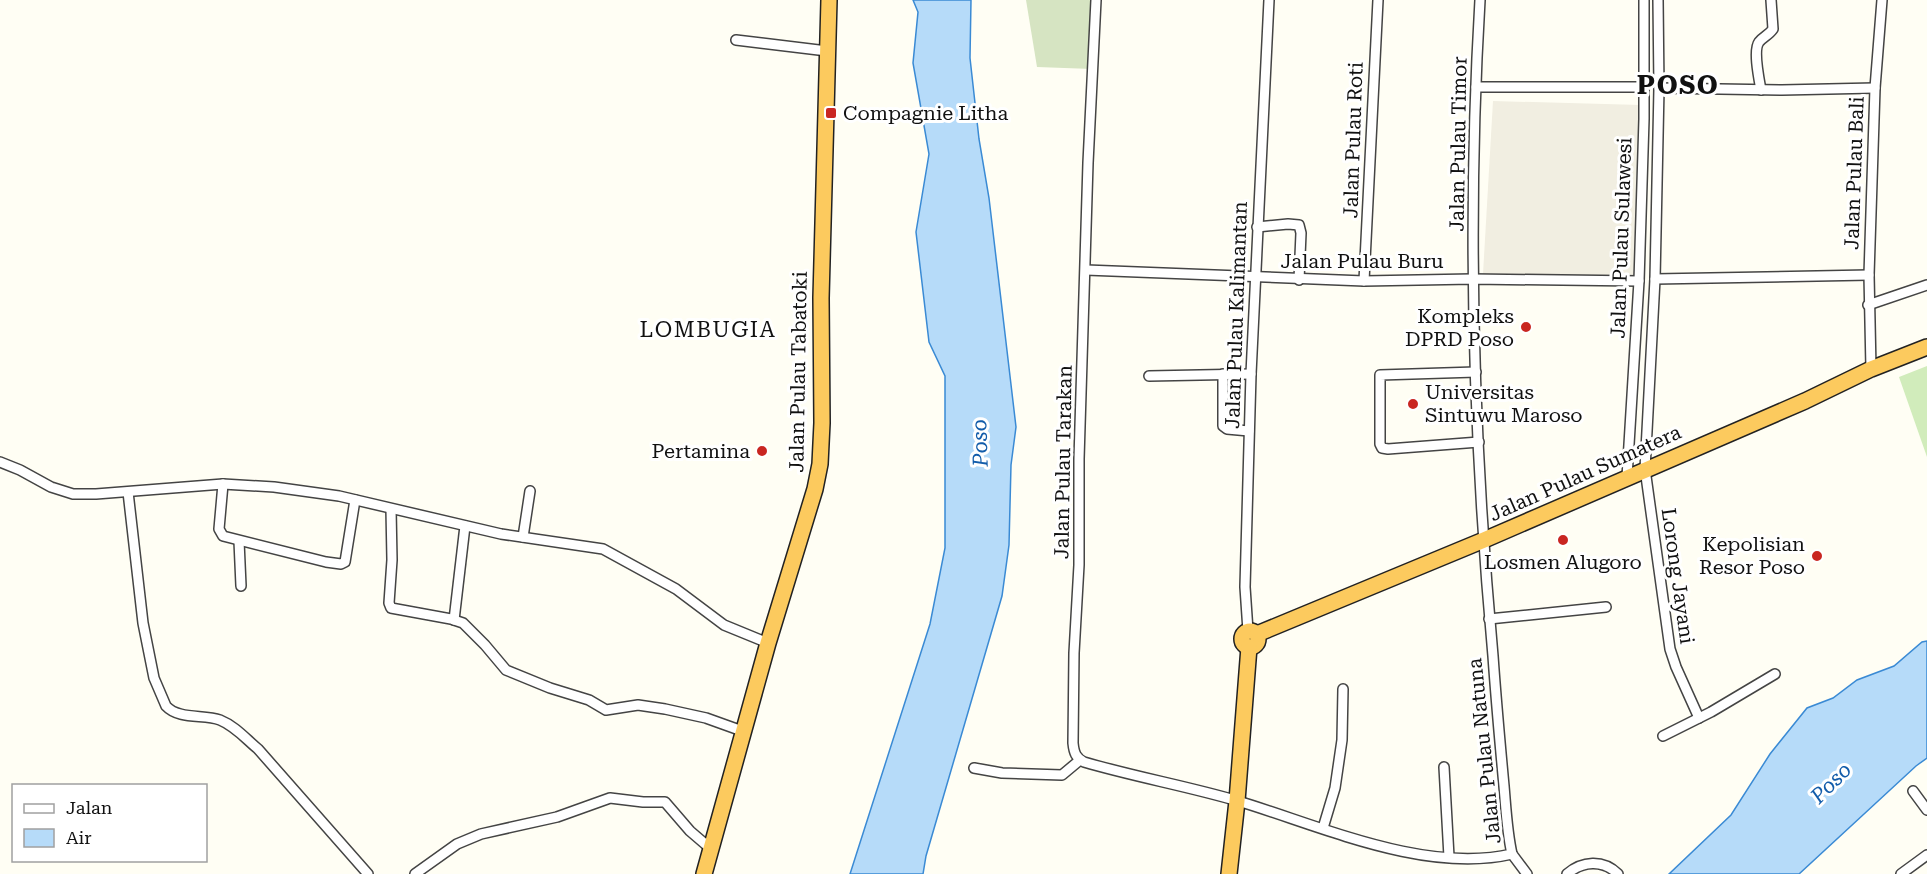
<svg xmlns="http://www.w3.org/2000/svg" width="1927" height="874" font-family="'Roboto Serif',serif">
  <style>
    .green { fill: #d1ecbb }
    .cemetery { fill: #d6e4c2 }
    .plaza { fill: #f1eee1 }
    .water { fill: #b6dbf9; stroke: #3a8ad4; stroke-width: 1.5 }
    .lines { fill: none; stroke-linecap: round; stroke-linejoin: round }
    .minor-casing { stroke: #444; stroke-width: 12 }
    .trunk-casing { stroke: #222; stroke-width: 18 }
    .minor { stroke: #fff; stroke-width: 9 }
    .trunk { stroke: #fcca5e; stroke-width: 15 }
    .poi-dot { fill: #c92621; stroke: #fff; stroke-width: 2 }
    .labels { text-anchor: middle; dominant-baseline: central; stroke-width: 6; stroke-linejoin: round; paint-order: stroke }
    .poi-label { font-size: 20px; fill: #111; stroke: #fff; text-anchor: end }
    .street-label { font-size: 20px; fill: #111; stroke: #fff }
    .water-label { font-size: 21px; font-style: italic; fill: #125caa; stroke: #fff }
    .quarter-label { font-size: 22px; letter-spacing: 1.5px; fill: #111; stroke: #fff }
    .district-label { font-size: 26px; font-weight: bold; letter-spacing: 1.5px; fill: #111; stroke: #fff }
  </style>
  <rect width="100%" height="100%" fill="#fffef4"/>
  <path class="green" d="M1927 366V457L1899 377Z"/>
  <path class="cemetery" d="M1026 0H1093L1092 69 1037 67Z"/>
  <path class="plaza" d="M1493 101 1641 105 1634 276 1483 274Z"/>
  <g class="water">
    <path d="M913 0H971L970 58 979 139 989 198 1016 427 1011 465 1009 545 1002 596 926 856 923 874H850L930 624 945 548V376L929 342 916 232 929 154 913 63 918 12Z"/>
    <path d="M1927 641V758L1916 766 1799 874H1669L1731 815 1770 754 1807 708 1833 698 1857 680 1894 666 1922 642Z"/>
  </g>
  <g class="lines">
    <g class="minor-casing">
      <g id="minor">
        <path d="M1096 0 1088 163 1079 459V565L1074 653 1073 743C1074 753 1076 758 1084 762 1135 777 1187 786 1238 801 1321 826 1425 874 1512 854 1507 832 1506 809 1504 786 1500 743 1496 699 1493 656 1473 438 1467 218 1480 0"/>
        <path d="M1658 0 1659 88 1655 279 1645 469 1670 649 1676 667 1699 718"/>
        <path d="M736 40 827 51"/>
        <path d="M1476 87H1643"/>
        <path d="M1659 88 1782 90 1875 88"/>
        <path d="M1761 90C1759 79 1753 50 1759 42 1763 37 1769 35 1773 29L1771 0"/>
        <path d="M1257 227 1288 224 1299 225 1301 233 1299 280"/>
        <path d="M1086 270 1364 281 1472 279 1639 281"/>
        <path d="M1655 279 1869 275"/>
        <path d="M1364 281 1378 0"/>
        <path d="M1868 305 1927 285"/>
        <path d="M1871 369 1869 275 1875 88 1882 0"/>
        <path d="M1476 372 1380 375V444L1382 448 1388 449 1479 442"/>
        <path d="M1223 374V426L1227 429 1249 431"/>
        <path d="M1149 376 1251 374"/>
        <path d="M0 462 20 470 51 487 73 494H96L223 484 274 487 339 496 501 534 603 549 676 589 724 625 768 643"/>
        <path d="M1627 477 1639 281 1644 119V0"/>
        <path d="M223 484 219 529 223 536 326 562 341 564 345 562 355 500"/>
        <path d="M128 492 143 623 154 678 166 706C179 720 204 714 220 720 235 726 246 739 258 749L368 874"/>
        <path d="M391 509 392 560 389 603 391 608 451 619 463 623 485 645 506 670 550 688 589 700 606 710 638 705 665 709 706 718 745 732"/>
        <path d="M523 537 530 491"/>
        <path d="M239 541 241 586"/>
        <path d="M1489 619 1606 607"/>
        <path d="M454 620 465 526"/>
        <path d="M1248 631 1245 587 1251 374 1269 0"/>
        <path d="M1663 736 1711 712 1775 674"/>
        <path d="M1444 767 1449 857"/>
        <path d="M974 768 1002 773 1062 775 1080 760"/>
        <path d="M1913 791 1927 810"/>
        <path d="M1323 828 1335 788 1342 740 1343 689"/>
        <path d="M1512 854 1527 874"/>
        <path d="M415 874 457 844 481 834 557 817 610 798 643 802H665L690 831 711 849"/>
        <path d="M1567 874C1582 861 1603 859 1618 874"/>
        <path d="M1901 874 1927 855"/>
      </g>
    </g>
    <g class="trunk-casing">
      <g id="trunk">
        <circle cx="1250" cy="639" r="8"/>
        <path d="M1257 634 1484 540 1805 401 1871 369 1927 347"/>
        <path d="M704 874 768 643 815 489 820 464 822 423 821 298 829 0"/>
        <path d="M1229 874 1237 801 1249 647"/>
      </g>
    </g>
    <use href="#minor" class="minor"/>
    <use href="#trunk" class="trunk"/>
  </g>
  <g class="poi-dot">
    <rect x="825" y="107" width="12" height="12" rx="3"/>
    <circle cx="1526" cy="327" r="6"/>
    <circle cx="1413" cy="404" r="6"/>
    <circle cx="762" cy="451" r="6"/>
    <circle cx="1563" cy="540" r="6"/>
    <circle cx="1817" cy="556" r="6"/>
  </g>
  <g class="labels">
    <g class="poi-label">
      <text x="843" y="113" text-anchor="start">Compagnie Litha</text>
      <text x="1514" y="316">Kompleks<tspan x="1514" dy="23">DPRD Poso</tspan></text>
      <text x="1425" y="392" text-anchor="start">Universitas<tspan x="1425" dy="23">Sintuwu Maroso</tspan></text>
      <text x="750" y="451">Pertamina</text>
      <text x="1805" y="544">Kepolisian<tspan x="1805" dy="23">Resor Poso</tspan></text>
      <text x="1563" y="562" text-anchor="middle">Losmen Alugoro</text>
    </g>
    <g class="street-label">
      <text transform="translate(1353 140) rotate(-88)">Jalan Pulau Roti</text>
      <text transform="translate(1458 144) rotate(-89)">Jalan Pulau Timor</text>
      <text transform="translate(1854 173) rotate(-88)">Jalan Pulau Bali</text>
      <text transform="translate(1621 238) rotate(-88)">Jalan Pulau Sulawesi</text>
      <text x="1362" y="261">Jalan Pulau Buru</text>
      <text transform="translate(1236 315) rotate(-88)">Jalan Pulau Kalimantan</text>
      <text transform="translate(798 372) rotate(-89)">Jalan Pulau Tabatoki</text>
      <text transform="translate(1063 462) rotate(-89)">Jalan Pulau Tarakan</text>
      <text transform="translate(1585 473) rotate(-24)">Jalan Pulau Sumatera</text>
      <text transform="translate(1678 576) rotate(82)">Lorong Jayani</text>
      <text transform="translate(1484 751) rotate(-96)">Jalan Pulau Natuna</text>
    </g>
    <g class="water-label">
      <text transform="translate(980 443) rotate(-92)">Poso</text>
      <text transform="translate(1831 783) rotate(-45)">Poso</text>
    </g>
    <g class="quarter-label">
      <text x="708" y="329">LOMBUGIA</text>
    </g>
    <g class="district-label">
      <text x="1678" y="85">POSO</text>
    </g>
  </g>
  <rect x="12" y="784" width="195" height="78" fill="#ffffff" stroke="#a0a0a0" stroke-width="1.5"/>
  <rect x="24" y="804" width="30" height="9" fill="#ffffff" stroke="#a0a0a0" stroke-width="1.5"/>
  <text x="66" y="814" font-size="18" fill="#111111">Jalan</text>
  <rect x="24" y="829" width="30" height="18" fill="#b6dbf9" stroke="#a0a0a0" stroke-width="1.5"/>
  <text x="66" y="844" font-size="18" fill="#111111">Air</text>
</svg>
